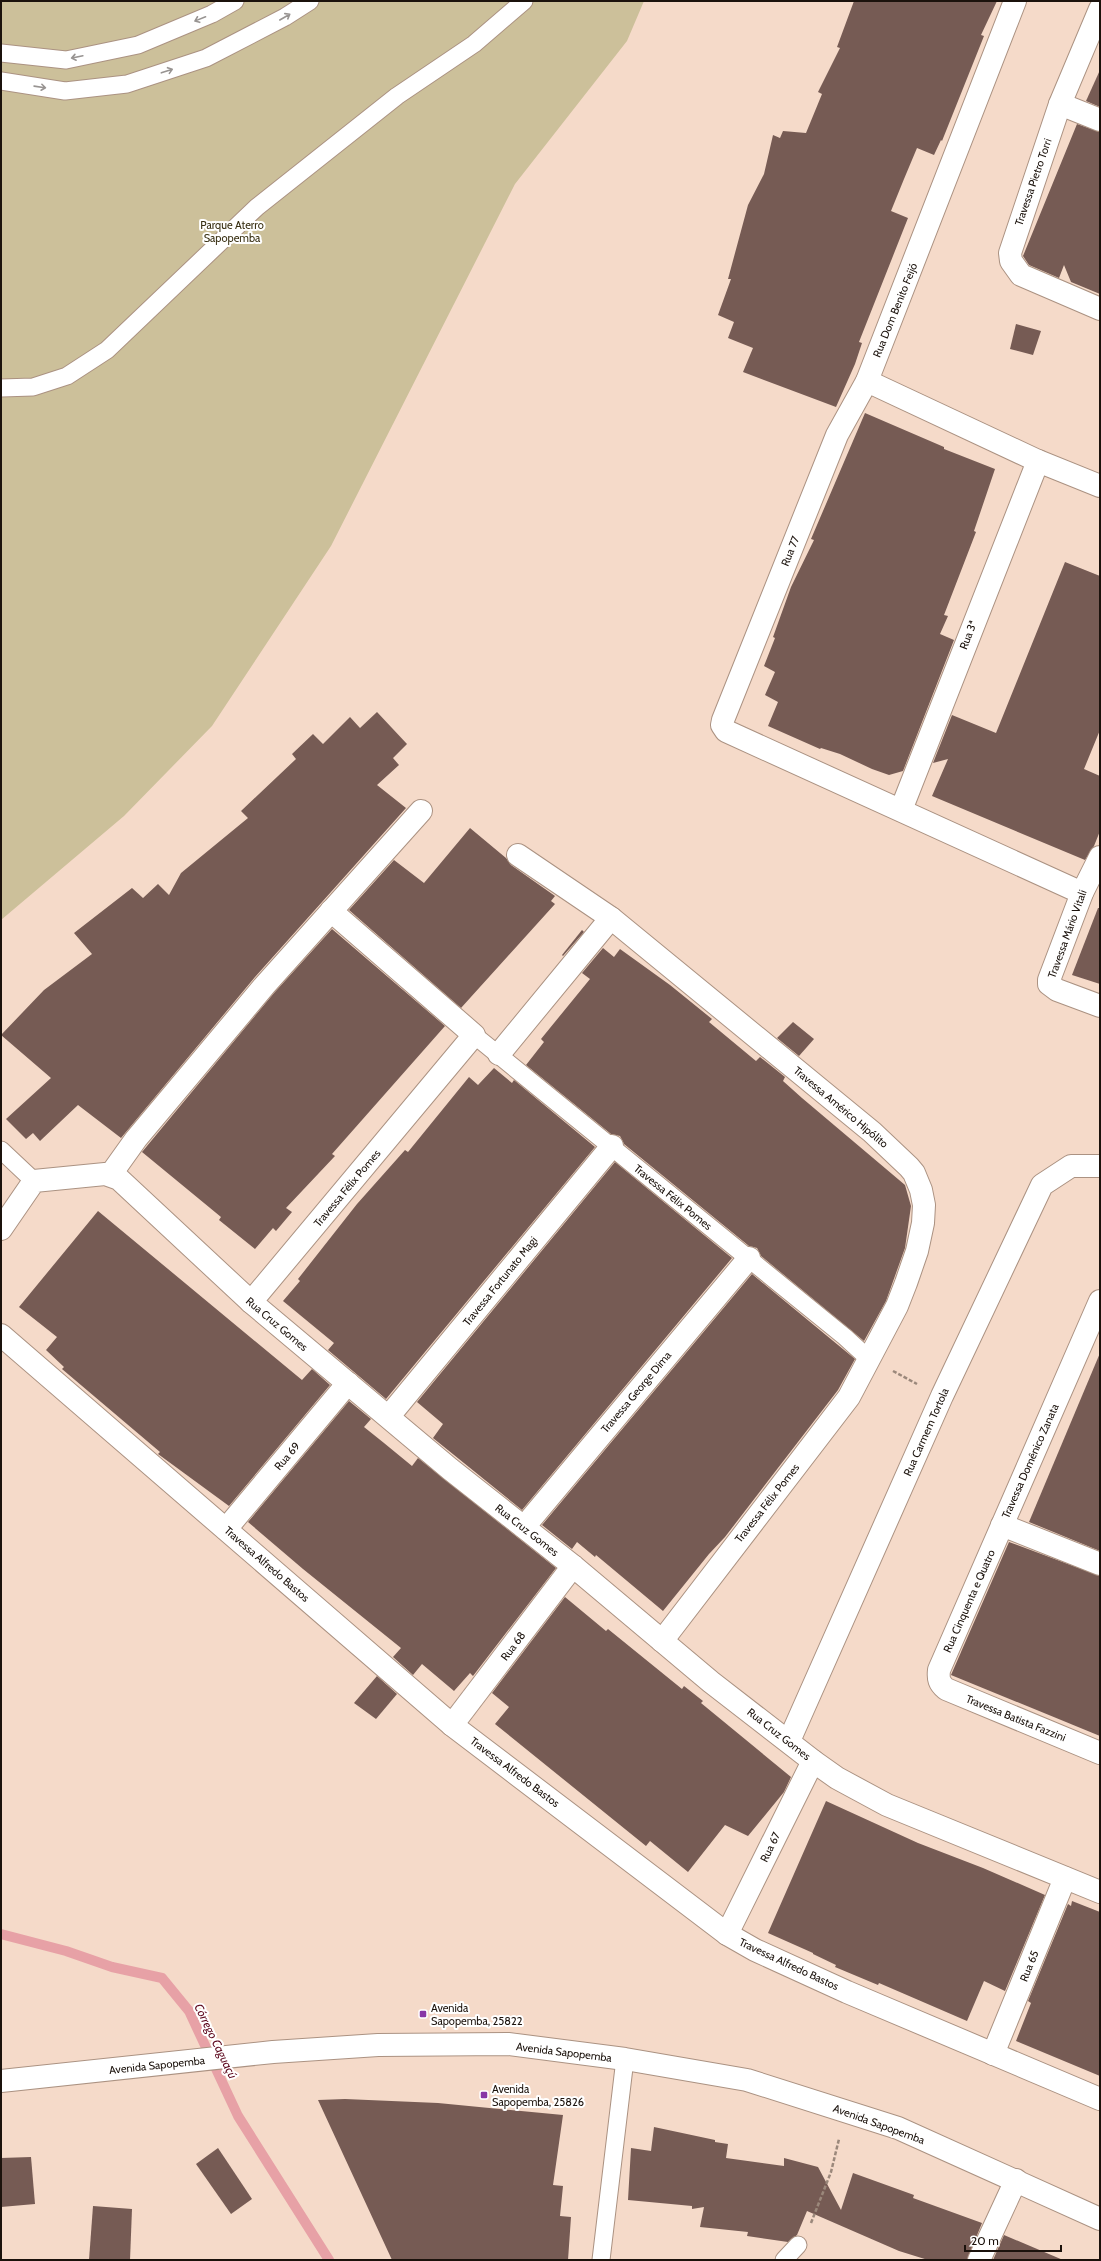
<svg xmlns="http://www.w3.org/2000/svg" width="1101" height="2261" font-family="Cabin,sans-serif">
  <style>
    .green { fill: #ccc09a }
    .lines { fill: none; stroke-linecap: round; stroke-linejoin: round }
    .stream { stroke: #e7a1a6; stroke-width: 10 }
    .building { fill: #765b54 }
    .service-casing { stroke: #ab9282; stroke-width: 19 }
    .minor-casing { stroke: #ab9282; stroke-width: 24 }
    .secondary-casing { stroke: #ab9282; stroke-width: 24 }
    .path { stroke: #9b887b; stroke-width: 2.5; stroke-dasharray: 4 2; stroke-linecap: butt }
    .service { stroke: #fff; stroke-width: 17 }
    .minor { stroke: #fff; stroke-width: 22 }
    .secondary { stroke: #fff; stroke-width: 22 }
    .oneway { stroke: #989492 }
    .poi-dot { fill: #8836a6; stroke: #fff; stroke-width: 1.5 }
    .labels { text-anchor: middle; dominant-baseline: central; stroke-width: 4; stroke-linejoin: round; paint-order: stroke }
    .street-label { font-size: 11px; fill: #1b120c; stroke: #fff }
    .park-label { font-size: 11px; fill: #382f12; stroke: #fff }
    .poi-label { font-size: 11px; fill: #1b120c; stroke: #fff; text-anchor: start }
    .water-label { font-size: 12px; font-style: italic; fill: #5d091e; stroke: #fff }
  </style>
  <rect width="100%" height="100%" fill="#f5dac9"/>
  <path class="green" d="M1 1H644L627 41 515 184 331 546 212 726 124 816 1 920Z"/>
  <g class="lines">
    <path class="stream" d="M1 1934 66 1951 112 1967 162 1978 189 2011 238 2116 329 2260"/>
  </g>
  <g class="building">
    <path d="M854 1H997L981 35 984 36 942 141 941 140 934 155 917 148 904 179 891 211 908 218 859 342 862 343 855 364 836 407 743 372 753 348 728 338 734 322 718 315 731 279H728L748 205 764 174 773 135 780 138 783 131 806 133 822 94 818 92 840 48 837 47Z"/>
    <path d="M1100 70V107L1086 101Z"/>
    <path d="M1077 124 1100 132V294L1071 282 1064 265 1059 278 1029 265 1023 256Z"/>
    <path d="M1016 324 1041 331 1033 355 1010 349Z"/>
    <path d="M865 413 944 447V449L995 469 974 531 976 532 944 615 948 616 940 634 954 640 903 771 889 775 872 769 840 754 821 748 820 749 768 726 778 702 765 695 775 672 764 666 775 638 773 637 791 587 814 540 811 539Z"/>
    <path d="M1065 562 1100 576V730L1084 769 1100 776V831L1094 846 1085 860 932 796 948 759 933 763 952 715 996 733Z"/>
    <path d="M377 712 407 744 393 758 399 765 377 785 406 808 255 977 121 1138 78 1105 40 1141 33 1133 26 1139 6 1119 51 1078 1 1035 44 990 92 954 74 933 132 888 143 898 158 884 169 895 181 873 248 818 241 811 296 759 292 754 313 734 323 744 350 717 360 728Z"/>
    <path d="M470 828 506 858 511 865 555 896 551 901 555 904 461 1008 349 910 394 860 424 883Z"/>
    <path d="M1098 908H1100V984L1072 975Z"/>
    <path d="M332 929 445 1026 332 1154 335 1156 286 1208 292 1212 276 1231 273 1228 255 1249 219 1220 221 1217 142 1152 274 993Z"/>
    <path d="M582 930 584 932 563 956 562 955Z"/>
    <path d="M603 948 614 957 620 949 670 985 712 1019 709 1022 756 1061 760 1057 785 1077 783 1081 802 1098 905 1185 911 1206 905 1248 886 1301 864 1341 761 1256 757 1248 749 1246 624 1144 620 1136 611 1134 526 1065 544 1042 541 1039 590 979 582 973Z"/>
    <path d="M793 1022 814 1039 799 1056 777 1038Z"/>
    <path d="M494 1068 512 1083 514 1080 595 1147 386 1399 328 1350 334 1343 283 1301 300 1281 298 1279 357 1204 405 1150 408 1152 469 1077 478 1085Z"/>
    <path d="M615 1162 732 1258 522 1510 433 1438 443 1424 417 1402Z"/>
    <path d="M98 1211 302 1380 312 1369 330 1385 229 1506 158 1454 160 1452 62 1369 64 1367 46 1350 57 1337 19 1307Z"/>
    <path d="M752 1274 855 1359 838 1390 725 1537 709 1554 663 1611 596 1555 595 1557 577 1542 572 1549 542 1525Z"/>
    <path d="M1100 1353V1551L1029 1522Z"/>
    <path d="M349 1401 371 1419 364 1427 384 1443 412 1466 418 1458 556 1568 473 1676 470 1673 454 1691 422 1664 413 1675 393 1657 401 1648 303 1569 248 1522Z"/>
    <path d="M1009 1542 1100 1576V1736L951 1675Z"/>
    <path d="M565 1597 606 1631 608 1629 682 1689 684 1686 703 1701 701 1703 791 1777 784 1792 748 1836 725 1825 688 1872 650 1841 646 1846 495 1724 509 1707 492 1693Z"/>
    <path d="M377 1676 397 1694 376 1719 354 1703Z"/>
    <path d="M826 1801 918 1843 983 1868 1045 1895 1005 1991 984 1981 967 2021 879 1983 878 1985 835 1967 836 1965 813 1954V1953L768 1933Z"/>
    <path d="M1072 1901 1100 1912V2076L1016 2041 1031 2003 1028 2001 1068 1904 1071 1906Z"/>
    <path d="M345 2099 438 2103 563 2115 553 2185 563 2186 560 2216 571 2217 568 2260H392L318 2100Z"/>
    <path d="M654 2127 715 2140V2142L728 2144 726 2158 784 2166V2158L818 2167 841 2210 853 2173 914 2195 913 2198 982 2223 967 2260H928L899 2251 807 2211 797 2235 788 2242 747 2236 748 2232 700 2227 704 2207 692 2209V2206L628 2200 631 2148 651 2151Z"/>
    <path d="M218 2148 252 2199 231 2214 196 2164Z"/>
    <path d="M31 2157 35 2204 1 2207V2158Z"/>
    <path d="M93 2206 132 2209 130 2260H89Z"/>
    <path d="M1004 2235 1063 2260H993Z"/>
  </g>
  <g class="lines">
    <g class="service-casing">
      <g id="service">
        <path d="M1 53 66 60 138 45 212 14 235 1"/>
        <path d="M1 81 65 91 127 84 206 58 285 17 310 1"/>
        <path d="M1 388 33 387 67 376 107 350 257 207 397 96 474 44 524 1"/>
        <path d="M474 1035 845 1337 869 1359"/>
        <path d="M1 1150 34 1181"/>
        <path d="M601 2260 625 2059"/>
        <path d="M784 2260 798 2245"/>
      </g>
    </g>
    <g class="minor-casing">
      <g id="minor">
        <path d="M1015 1 867 381 1038 461 1100 486"/>
        <path d="M1100 9 1060 104 1010 253 1011 261 1021 275 1100 309"/>
        <path d="M1060 104 1100 120"/>
        <path d="M867 381 837 435 723 720 722 725 726 731 1082 893"/>
        <path d="M901 810 1038 461"/>
        <path d="M518 855 611 918"/>
        <path d="M1100 857 1082 893 1049 980V984L1057 990 1100 1006"/>
        <path d="M499 1054 611 918 872 1132 909 1167 914 1173 921 1190 924 1205 923 1223 917 1251 906 1283 897 1306 849 1397 662 1641"/>
        <path d="M111 1174 136 1139 265 985 421 811"/>
        <path d="M1 1229 34 1181 105 1174 119 1179 251 1302 450 1469 573 1566 711 1682 813 1761 837 1778 887 1805 1100 1892"/>
        <path d="M1100 1301 939 1670C938 1679 939 1683 946 1689L1100 1753"/>
        <path d="M251 1302 474 1035 331 911"/>
        <path d="M1 1335 452 1725 727 1934 755 1950 847 1992 1100 2099"/>
        <path d="M389 1416 612 1146"/>
        <path d="M1002 1525 1100 1564"/>
        <path d="M524 1527 749 1258"/>
        <path d="M226 1529 348 1383"/>
        <path d="M452 1725 573 1566"/>
        <path d="M789 1741 942 1396 1042 1185 1071 1166H1100"/>
        <path d="M727 1934 813 1761"/>
        <path d="M993 2054 1065 1878"/>
        <path d="M979 2260 1016 2180"/>
      </g>
    </g>
    <g class="secondary-casing">
      <path id="secondary" d="M1 2081 273 2052 378 2045 508 2044 625 2059 747 2080 898 2128 1100 2219"/>
    </g>
    <g class="path">
      <path d="M893 1371 917 1384"/>
      <path d="M811 2223 831 2172 839 2139"/>
    </g>
    <use href="#service" class="service"/>
    <use href="#minor" class="minor"/>
    <use href="#secondary" class="secondary"/>
  </g>
  <defs><path id="oneway-shaft" d="M-6 0H5M1.5-3L5.5 0L1.5 3" fill="none" stroke-width="1.6" stroke-linecap="round" stroke-linejoin="round"/></defs>
  <g class="oneway">
    <use href="#oneway-shaft" transform="translate(285 17) rotate(-30)"/>
    <use href="#oneway-shaft" transform="translate(200 19) rotate(158)"/>
    <use href="#oneway-shaft" transform="translate(77 57) rotate(168)"/>
    <use href="#oneway-shaft" transform="translate(167 71) rotate(-18)"/>
    <use href="#oneway-shaft" transform="translate(40 87) rotate(8)"/>
  </g>
  <g class="poi-dot">
    <rect x="419" y="2010" width="8" height="8" rx="2"/>
    <rect x="480" y="2091" width="8" height="8" rx="2"/>
  </g>
  <g class="labels">
    <g class="street-label">
      <text transform="translate(1033 182) rotate(-71)">Travessa Pietro Torri</text>
      <text transform="translate(895 310) rotate(-68)">Rua Dom Benito Feijó</text>
      <text transform="translate(790 551) rotate(-68)">Rua 77</text>
      <text transform="translate(968 635) rotate(-69)">Rua 3ª</text>
      <text transform="translate(1067 934) rotate(-70)">Travessa Mário Vitali</text>
      <text transform="translate(841 1107) rotate(40)">Travessa Américo Hipólito</text>
      <text transform="translate(347 1188) rotate(-50)">Travessa Félix Pomes</text>
      <text transform="translate(673 1197) rotate(39)">Travessa Félix Pomes</text>
      <text transform="translate(500 1281) rotate(-51)">Travessa Fortunato Magi</text>
      <text transform="translate(277 1324) rotate(40)">Rua Cruz Gomes</text>
      <text transform="translate(636 1392) rotate(-50)">Travessa George Dima</text>
      <text transform="translate(926 1432) rotate(-66)">Rua Carmem Tortola</text>
      <text transform="translate(287 1456) rotate(-50)">Rua 69</text>
      <text transform="translate(1030 1461) rotate(-66)">Travessa Domênico Zanata</text>
      <text transform="translate(767 1503) rotate(-52)">Travessa Félix Pomes</text>
      <text transform="translate(527 1530) rotate(38)">Rua Cruz Gomes</text>
      <text transform="translate(267 1564) rotate(41)">Travessa Alfredo Bastos</text>
      <text transform="translate(969 1601) rotate(-66)">Rua Cinquenta e Quatro</text>
      <text transform="translate(513 1646) rotate(-53)">Rua 68</text>
      <text transform="translate(1016 1718) rotate(22)">Travessa Batista Fazzini</text>
      <text transform="translate(779 1734) rotate(38)">Rua Cruz Gomes</text>
      <text transform="translate(515 1772) rotate(37)">Travessa Alfredo Bastos</text>
      <text transform="translate(770 1847) rotate(-64)">Rua 67</text>
      <text transform="translate(789 1964) rotate(25)">Travessa Alfredo Bastos</text>
      <text transform="translate(1029 1966) rotate(-68)">Rua 65</text>
      <text transform="translate(564 2052) rotate(7)">Avenida Sapopemba</text>
      <text transform="translate(157 2065) rotate(-6)">Avenida Sapopemba</text>
      <text transform="translate(879 2124) rotate(20)">Avenida Sapopemba</text>
    </g>
    <g class="park-label">
      <text x="232" y="225">Parque Aterro<tspan x="232" dy="13">Sapopemba</tspan></text>
    </g>
    <g class="poi-label">
      <text x="431" y="2008">Avenida<tspan x="431" dy="13">Sapopemba, 25822</tspan></text>
      <text x="492" y="2089">Avenida<tspan x="492" dy="13">Sapopemba, 25826</tspan></text>
    </g>
    <g class="water-label">
      <text transform="translate(216 2041) rotate(64)">Córrego Caguaçú</text>
    </g>
  </g>
  <rect width="1101" height="2261" fill="none" stroke="#1b120c" stroke-width="4"/>
  <path d="M965 2245v6h96v-6" fill="none" stroke="#1b120c" stroke-width="2"/>
  <text x="971" y="2245" font-size="12" fill="#1b120c" stroke="#ffffff" stroke-width="3" paint-order="stroke">20 m</text>
</svg>
